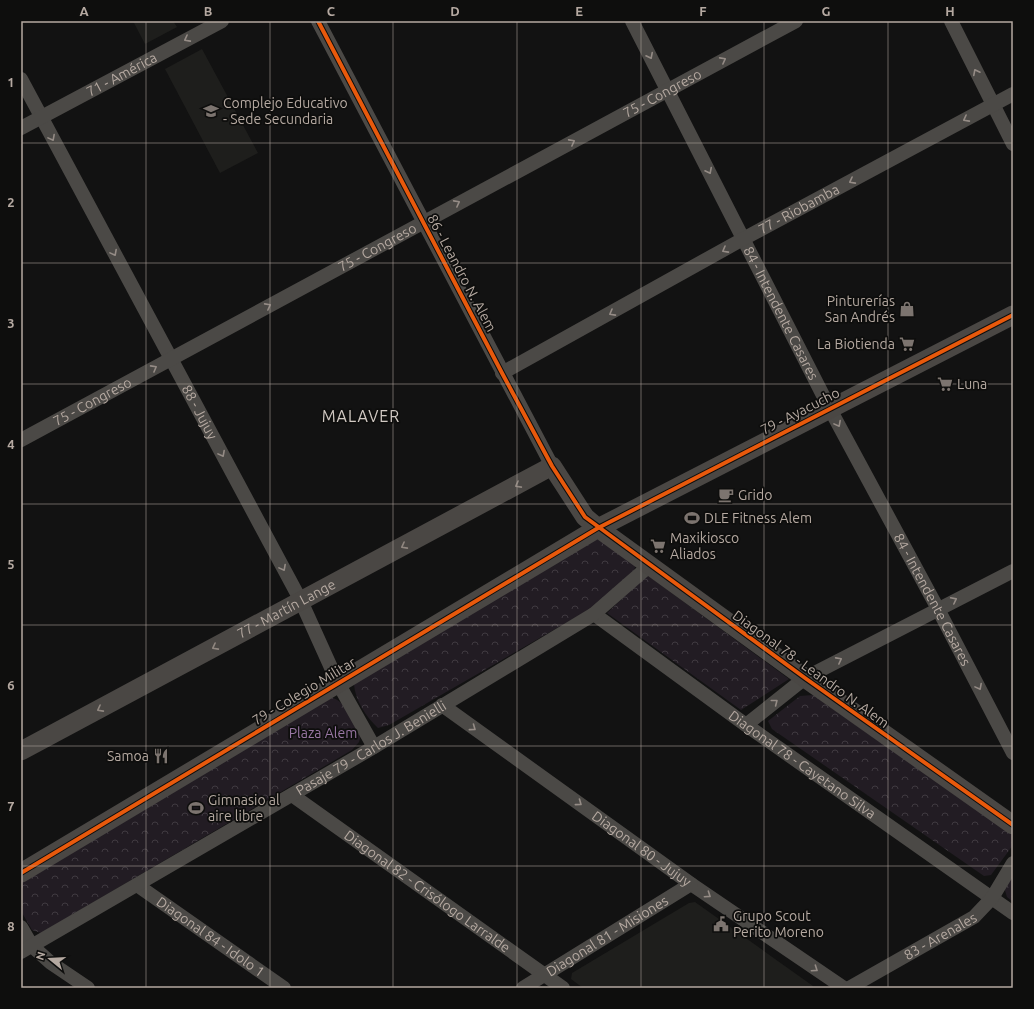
<svg xmlns="http://www.w3.org/2000/svg" width="1034" height="1009" font-family="Ubuntu,sans-serif">
  <style>
    .built { fill: #1e1e1c }
    .forest { fill: url(#forest-crowns) }
    .lines { fill: none; stroke-linecap: round; stroke-linejoin: round }
    .street { stroke: #4b4946; stroke-width: 14 }
    .secondary { stroke: #4a4744; stroke-width: 19 }
    .cycleway-casing { stroke: #0e0e0d; stroke-width: 6 }
    .cycleway { stroke: #e8590c; stroke-width: 4 }
    .oneway { stroke: #958c86 }
    .oneway2 { stroke: #908780 }
    .grid { fill: none; stroke: #b5a9a1; stroke-width: 1; stroke-opacity: 0.55 }
    .labels { text-anchor: middle; dominant-baseline: central; stroke-width: 3.5; stroke-linejoin: round; paint-order: stroke }
    .street-label { font-size: 14px; fill: #b5a9a1; stroke: #0e0e0d }
    .poi-label { font-size: 14px; fill: #b5a9a1; stroke: #0e0e0d; text-anchor: start }
    .park-label { font-size: 14px; fill: #9876a3; stroke: #0e0e0d }
    .quarter-label { font-size: 16px; letter-spacing: 1px; fill: #d1c9c3; stroke: #0e0e0d }
    .neatline { fill: none; stroke: #b5a9a1; stroke-width: 1.5 }
    .grid-label { font-size: 13px; text-anchor: middle; font-weight: bold; fill: #b5a9a1 }
  </style>
  <defs>
    <pattern id="forest-crowns" width="20" height="18" patternUnits="userSpaceOnUse"><rect width="20" height="18" fill="#221c23"/><path d="M2 6a3 3 0 1 1 6 0M12 15a3 3 0 1 1 6 0" fill="none" stroke="#403a40"/></pattern>
  </defs>
  <rect width="100%" height="100%" fill="#121212"/>
  <g class="built">
    <path d="M133 21H173L177 27 145 44Z"/>
    <path d="M202 49 258 153 220 173 165 69Z"/>
    <path d="M695 902 813 986V988H583L571 979 572 973 689 903Z"/>
  </g>
  <g class="forest">
    <path d="M593 540H602L636 564 634 570 602 600 583 613 389 725 378 728C366 717 355 700 354 684Z"/>
    <path d="M647 575 789 679 741 710 607 613Z"/>
    <path d="M813 695 1012 835 1013 845 991 875 984 876 772 729 768 721 800 696Z"/>
    <path d="M327 697C346 698 352 720 361 735L359 742 352 750 41 933 32 930 21 911V879Z"/>
    <path d="M1013 872V902L1007 897 1004 887Z"/>
  </g>
  <g class="lines">
    <g class="street">
      <path d="M318 21 552 466"/>
      <path id="s1" d="M632 21 830 409 938 609 1013 753"/>
      <path d="M951 21 1013 144"/>
      <path id="s2" d="M21 79 301 601 338 683 374 747"/>
      <path id="s3" d="M21 128 222 21"/>
      <path id="s4" d="M502 373 743 239 1013 94"/>
      <path id="s5" d="M21 440 796 21"/>
      <path id="s6" d="M594 614 746 725 1013 913"/>
      <path id="s7" d="M442 705 691 884 844 988"/>
      <path d="M746 725 805 678 1013 571"/>
      <path id="s8" d="M292 795 563 988"/>
      <path id="s9" d="M137 885 284 988"/>
      <path d="M21 927 32 946 51 963 88 988"/>
      <path id="s10" d="M21 952 374 747 594 614 649 566"/>
      <path id="s11" d="M523 988 691 884"/>
      <path id="s12" d="M849 988 974 917 992 898 1013 863"/>
    </g>
    <g class="secondary">
      <path id="s13" d="M21 751 552 466 585 517 598 528 805 678 1013 825"/>
      <path d="M21 873 598 528 1013 315"/>
    </g>
    <g class="cycleway-casing">
      <g id="cycleway">
        <path d="M318 21 502 373 552 466 585 517 805 678 1013 825"/>
        <path d="M21 873 598 528 1013 315"/>
      </g>
    </g>
    <use href="#cycleway" class="cycleway"/>
  </g>
  <defs><path id="oneway-chevron" d="M-2-3.5L2.5 0L-2 3.5" fill="none" stroke-width="1.6" stroke-linecap="round" stroke-linejoin="round"/></defs>
  <g class="oneway">
    <use href="#oneway-chevron" transform="translate(187 39) rotate(152)"/>
    <use href="#oneway-chevron" transform="translate(650 56) rotate(63)"/>
    <use href="#oneway-chevron" transform="translate(723 60) rotate(-28)"/>
    <use href="#oneway-chevron" transform="translate(976 72) rotate(-117)"/>
    <use href="#oneway-chevron" transform="translate(966 119) rotate(152)"/>
    <use href="#oneway-chevron" transform="translate(52 138) rotate(62)"/>
    <use href="#oneway-chevron" transform="translate(572 142) rotate(-28)"/>
    <use href="#oneway-chevron" transform="translate(709 171) rotate(63)"/>
    <use href="#oneway-chevron" transform="translate(852 181) rotate(152)"/>
    <use href="#oneway-chevron" transform="translate(457 203) rotate(-28)"/>
    <use href="#oneway-chevron" transform="translate(725 250) rotate(151)"/>
    <use href="#oneway-chevron" transform="translate(114 253) rotate(62)"/>
    <use href="#oneway-chevron" transform="translate(268 306) rotate(-28)"/>
    <use href="#oneway-chevron" transform="translate(612 313) rotate(151)"/>
    <use href="#oneway-chevron" transform="translate(154 368) rotate(-29)"/>
    <use href="#oneway-chevron" transform="translate(838 424) rotate(62)"/>
    <use href="#oneway-chevron" transform="translate(222 454) rotate(62)"/>
    <use href="#oneway-chevron" transform="translate(283 568) rotate(62)"/>
    <use href="#oneway-chevron" transform="translate(954 600) rotate(-27)"/>
    <use href="#oneway-chevron" transform="translate(839 660) rotate(-28)"/>
    <use href="#oneway-chevron" transform="translate(979 687) rotate(62)"/>
    <use href="#oneway-chevron" transform="translate(775 702) rotate(-38)"/>
    <use href="#oneway-chevron" transform="translate(473 728) rotate(36)"/>
    <use href="#oneway-chevron" transform="translate(579 803) rotate(36)"/>
    <use href="#oneway-chevron" transform="translate(708 895) rotate(34)"/>
    <use href="#oneway-chevron" transform="translate(815 969) rotate(34)"/>
  </g>
  <g class="oneway2">
    <use href="#oneway-chevron" transform="translate(518 485) rotate(152)"/>
    <use href="#oneway-chevron" transform="translate(404 546) rotate(152)"/>
    <use href="#oneway-chevron" transform="translate(215 647) rotate(152)"/>
    <use href="#oneway-chevron" transform="translate(100 709) rotate(152)"/>
  </g>
  <path class="grid" d="M146 21V988M270 21V988M393 21V988M517 21V988M641 21V988M764 21V988M888 21V988M21 143H1013M21 263H1013M21 384H1013M21 504H1013M21 625H1013M21 746H1013M21 866H1013"/>
  <defs>
    <g id="school-bare" transform="scale(1.2)"><path d="M0-5L7-2L0 1L-7-2ZM-4 1L0 2.5L4 1V4Q0 6-4 4Z" fill="#7c746f" stroke="#0e0e0d" stroke-width="2.5" paint-order="stroke"/></g>
    <g id="shop-bare" transform="scale(1.2)"><path d="M-5-2.5h2.3a2.7 3.5 0 0 1 5.4 0H5L5.5 6h-11ZM-1.5-2.5h3a1.5 2.3 0 0 0-3 0Z" fill="#7c746f" stroke="#0e0e0d" stroke-width="2.5" paint-order="stroke"/></g>
    <g id="supermarket-bare" transform="scale(1.2)"><path d="M-6-5.5h2.5l.6 2H6L4.5 2H-2.5L-4.4-4H-6ZM-1.5 3.2a1.3 1.3 0 1 0 .1 0ZM3 3.2a1.3 1.3 0 1 0 .1 0Z" fill="#7c746f" stroke="#0e0e0d" stroke-width="2.5" paint-order="stroke"/></g>
    <g id="cafe-bare" transform="scale(1.2)"><path d="M-5.5-4.5H6V0H3Q3 3.5 0 3.5H-2.5Q-5.5 3.5-5.5 0ZM3-3.2v2h1.7v-2ZM-6 4.5H4V6H-6Z" fill="#7c746f" stroke="#0e0e0d" stroke-width="2.5" paint-order="stroke"/></g>
    <g id="stadium-bare" transform="scale(1.2)"><path d="M0-5a6.5 5 0 1 0 0 10a6.5 5 0 1 0 0-10ZM-3.5-1.8h7v3.6h-7Z" fill="#7c746f" stroke="#0e0e0d" stroke-width="2.5" paint-order="stroke"/></g>
    <g id="restaurant-bare" transform="scale(1.2)"><path d="M-5-6h1v4h1v-4h1v4h1v-4h1v5L-1.5 .5V6h-2V.5L-5-1ZM5-6V6H3V1.5H1.5Q1.5-4 5-6Z" fill="#7c746f" stroke="#0e0e0d" stroke-width="2.5" paint-order="stroke"/></g>
    <g id="civic-bare" transform="scale(1.2)"><path d="M-.6-6.5H3V-4.5H.6V-3L4-1V1h2V6H-6V1h2V-1L-.6-3ZM-1.2 2.5V6h2.4V2.5Z" fill="#7c746f" stroke="#0e0e0d" stroke-width="2.5" paint-order="stroke"/></g>
  </defs>
  <g fill-rule="evenodd">
    <use href="#school-bare" x="211" y="111"/>
    <use href="#shop-bare" x="907" y="309"/>
    <use href="#supermarket-bare" x="907" y="344"/>
    <use href="#supermarket-bare" x="945" y="384"/>
    <use href="#cafe-bare" x="726" y="495"/>
    <use href="#stadium-bare" x="692" y="518"/>
    <use href="#supermarket-bare" x="658" y="546"/>
    <use href="#restaurant-bare" x="161" y="756"/>
    <use href="#stadium-bare" x="196" y="808"/>
    <use href="#civic-bare" x="721" y="924"/>
  </g>
  <g class="labels">
    <g class="street-label">
      <text stroke="none"><textPath href="#s3" startOffset="114">71 - América</textPath></text>
      <text stroke="none"><textPath href="#s5" startOffset="729">75 - Congreso</textPath></text>
      <text stroke="none"><textPath href="#s4" startOffset="339">77 - Riobamba</textPath></text>
      <text stroke="none"><textPath href="#s5" startOffset="405">75 - Congreso</textPath></text>
      <text transform="translate(462 273) rotate(62)">86 - Leandro N. Alem</text>
      <text stroke="none"><textPath href="#s1" startOffset="328">84 - Intendente Casares</textPath></text>
      <text stroke="none"><textPath href="#s5" startOffset="81">75 - Congreso</textPath></text>
      <text transform="translate(800 411) rotate(-27)">79 - Ayacucho</text>
      <text stroke="none"><textPath href="#s2" startOffset="378">88 - Jujuy</textPath></text>
      <text stroke="none"><textPath href="#s1" startOffset="652">84 - Intendente Casares</textPath></text>
      <text stroke="none"><textPath href="#s13" startOffset="301">77 - Martín Lange</textPath></text>
      <text transform="translate(811 669) rotate(36)">Diagonal 78 - Leandro N. Alem</text>
      <text transform="translate(304 691) rotate(-31)">79 - Colegio Militar</text>
      <text stroke="none"><textPath href="#s10" startOffset="405">Pasaje 79 - Carlos J. Benielli</textPath></text>
      <text stroke="none"><textPath href="#s6" startOffset="257">Diagonal 78 - Cayetano Silva</textPath></text>
      <text stroke="none"><textPath href="#s7" startOffset="246">Diagonal 80 - Jujuy</textPath></text>
      <text stroke="none"><textPath href="#s8" startOffset="166">Diagonal 82 - Crisólogo Larralde</textPath></text>
      <text stroke="none"><textPath href="#s12" startOffset="105">83 - Arenales</textPath></text>
      <text stroke="none"><textPath href="#s9" startOffset="90">Diagonal 84 - Idolo 1</textPath></text>
      <text stroke="none"><textPath href="#s11" startOffset="99">Diagonal 81 - Misiones</textPath></text>
    </g>
    <g class="poi-label">
      <text x="223" y="103">Complejo Educativo<tspan x="223" dy="16">- Sede Secundaria</tspan></text>
      <text x="895" y="301" text-anchor="end">Pinturerías<tspan x="895" dy="16">San Andrés</tspan></text>
      <text x="895" y="344" text-anchor="end">La Biotienda</text>
      <text x="957" y="384">Luna</text>
      <text x="738" y="495">Grido</text>
      <text x="704" y="518">DLE Fitness Alem</text>
      <text x="670" y="538">Maxikiosco<tspan x="670" dy="16">Aliados</tspan></text>
      <text x="149" y="756" text-anchor="end">Samoa</text>
      <text x="208" y="800">Gimnasio al<tspan x="208" dy="16">aire libre</tspan></text>
      <text x="733" y="916">Grupo Scout<tspan x="733" dy="16">Perito Moreno</tspan></text>
    </g>
    <g class="park-label">
      <text x="323" y="733">Plaza Alem</text>
    </g>
    <g class="quarter-label">
      <text x="361" y="416">MALAVER</text>
    </g>
  </g>
  <rect width="1034" height="1009" fill="none" stroke="#0e0e0d" stroke-width="44"/>
  <g transform="translate(50 959) rotate(288)" stroke="#0e0e0d" stroke-width="3" paint-order="stroke">
  <path d="M0-3L7 15L0 10L-7 15Z" fill="#b5a9a1"/>
  <text y="-6" font-size="11" font-weight="bold" text-anchor="middle" fill="#b5a9a1">N</text>
  </g>
  <rect x="22" y="22" width="990" height="965" class="neatline"/>
  <g class="grid-label">
    <text x="84" y="16">A</text>
    <text x="208" y="16">B</text>
    <text x="331" y="16">C</text>
    <text x="455" y="16">D</text>
    <text x="579" y="16">E</text>
    <text x="703" y="16">F</text>
    <text x="826" y="16">G</text>
    <text x="950" y="16">H</text>
    <text x="11" y="87">1</text>
    <text x="11" y="207">2</text>
    <text x="11" y="328">3</text>
    <text x="11" y="449">4</text>
    <text x="11" y="569">5</text>
    <text x="11" y="690">6</text>
    <text x="11" y="811">7</text>
    <text x="11" y="931">8</text>
  </g>
</svg>
